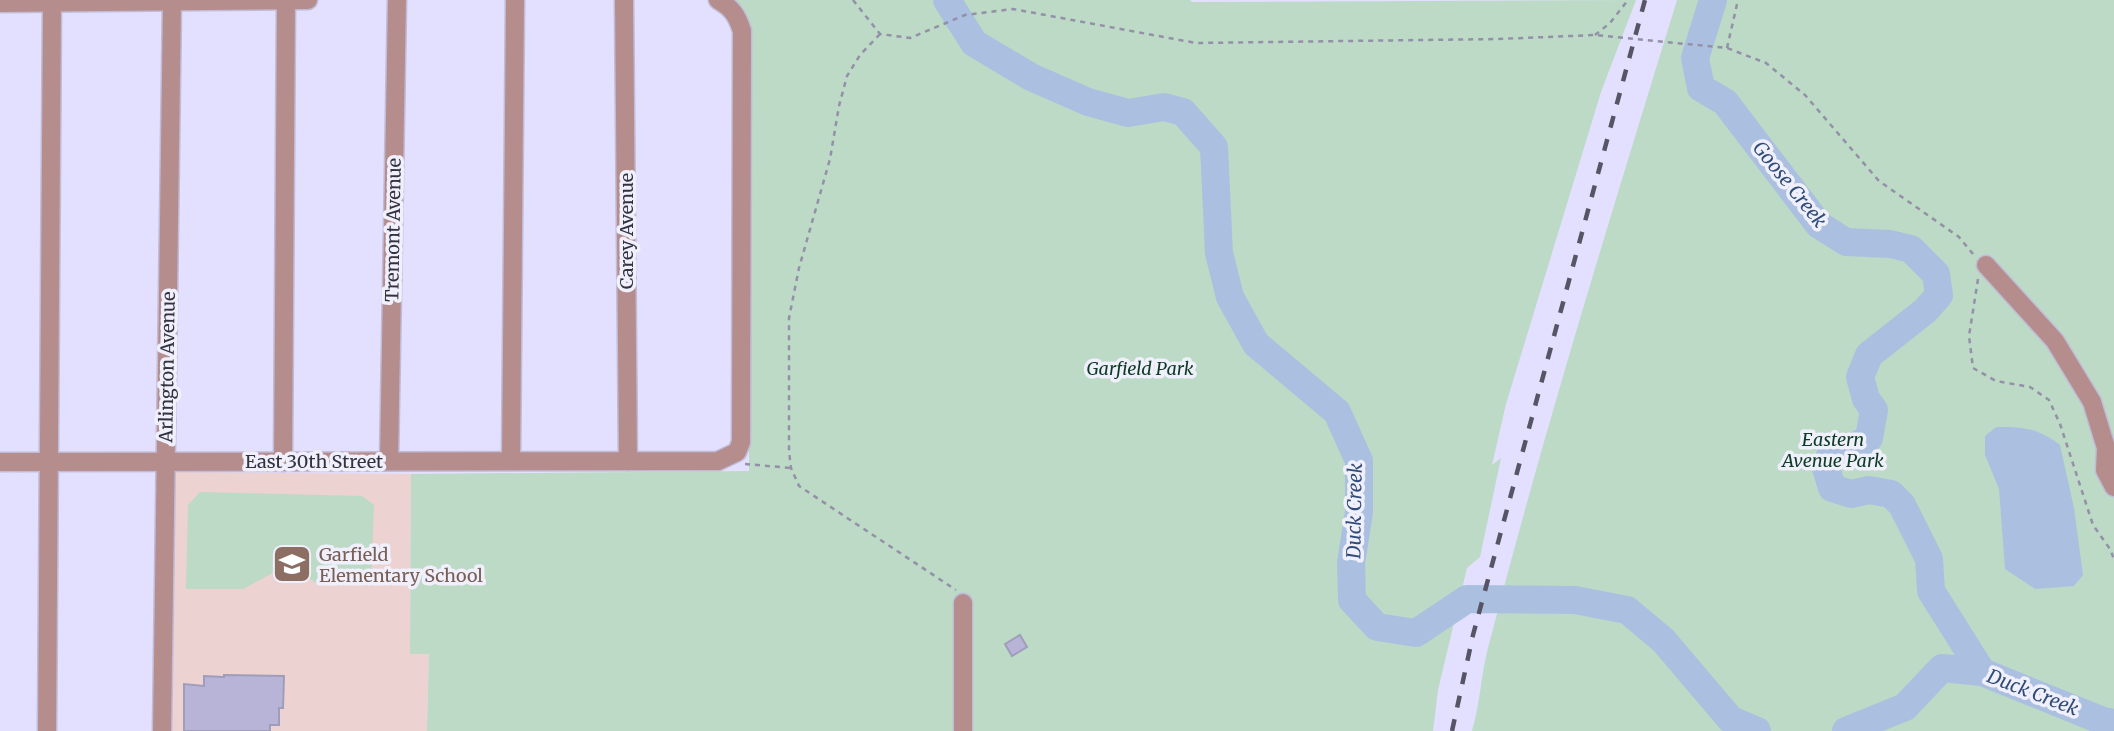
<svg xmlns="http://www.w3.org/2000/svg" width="2114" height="731" font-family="Merriweather,serif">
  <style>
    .education { fill: #edd2d2 }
    .green { fill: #bcdac6 }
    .water { fill: #abc0e0 }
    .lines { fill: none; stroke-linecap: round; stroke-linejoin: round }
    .river { stroke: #abc0e0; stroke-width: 28 }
    .building { fill: #b8b4d8; stroke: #a09dba; stroke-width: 2 }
    .minor-casing { stroke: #c0bcd8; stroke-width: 21 }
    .path { stroke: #9390a7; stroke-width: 2.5; stroke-dasharray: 5 5; stroke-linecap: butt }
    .minor { stroke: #b68d8d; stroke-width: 18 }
    .rail { stroke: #575565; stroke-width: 4.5; stroke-dasharray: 12 12; stroke-linecap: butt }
    .labels { text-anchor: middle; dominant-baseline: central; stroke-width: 7; stroke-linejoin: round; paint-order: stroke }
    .street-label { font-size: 18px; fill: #33313d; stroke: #f0effc }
    .park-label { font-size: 18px; font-style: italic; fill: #0e3b23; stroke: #f0effc }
    .education-label { font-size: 18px; fill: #785e54; stroke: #f0effc; text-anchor: start }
    .water-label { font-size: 19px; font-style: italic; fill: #304c78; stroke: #f0effc }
  </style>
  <rect width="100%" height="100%" fill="#e3dfff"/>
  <path class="education" d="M175 472 411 474 410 654H429L427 731H171Z"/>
  <g class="green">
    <path d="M734 0H1190L1192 2 1636 0 1601 92 1506 404 1492 465 1501 458 1480 557 1467 568 1438 690 1433 731H427L429 654H410L411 474 749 471V22Z"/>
    <path d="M1677 0H2114V731H1472C1480 704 1481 675 1488 648 1544 430 1611 215 1677 0Z"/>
    <path d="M200 492 362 496 374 505 371 584 316 583 289 564 243 589H186L188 505Z"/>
  </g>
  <path class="water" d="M1996 427C2025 427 2037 428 2060 445L2074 508 2083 575 2074 586 2035 589 2005 569 1999 489 1985 455V436Z"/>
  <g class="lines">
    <g class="river">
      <path d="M947 0 974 43 1031 77 1088 102 1128 113 1164 107 1183 112 1214 147 1219 253 1230 297 1256 344 1337 412 1359 461V512L1351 563 1352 600 1377 627 1416 633 1467 599 1575 600 1627 610 1663 640 1731 720 1757 731"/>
      <path d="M1713 0 1695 58 1701 88 1725 102 1819 225 1846 242 1890 244 1911 249 1936 274 1939 295 1926 310 1869 355 1860 377 1866 399 1874 410 1869 438 1850 449 1831 452 1826 468 1832 488 1851 494 1869 490 1891 494 1902 505 1929 559 1931 591 1982 672"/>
      <path d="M1846 731 1905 707 1942 668 1982 672 2103 721 2114 723"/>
    </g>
  </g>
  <g class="building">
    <path d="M1020 635 1027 647 1012 656 1005 644Z"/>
    <path d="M224 675 284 676 283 708H279V725H270V731H184V684L204 686V676L224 677Z"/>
  </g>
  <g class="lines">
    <g class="minor-casing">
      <g id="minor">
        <path d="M624 0 628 461"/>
        <path d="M0 3 308 0"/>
        <path d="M1986 265 2055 341 2092 402 2106 448 2105 470 2114 487"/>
        <path d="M389 461 397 0"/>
        <path d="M511 461 515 0"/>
        <path d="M0 462 718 461 737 452 741 442 742 31C737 15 732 8 718 0"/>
        <path d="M283 462 286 0"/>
        <path d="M963 603V731"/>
        <path d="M47 731 52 3"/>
        <path d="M162 731 172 2"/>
      </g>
    </g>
    <g class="path">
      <path d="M853 0 880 34 910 38 965 15 1013 9 1196 43 1498 39 1595 35 1727 48 1766 63 1805 95 1879 181 1959 237 1973 254"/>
      <path d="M880 34 860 55 847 76 839 106 830 159 799 268 789 318V451L791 468 799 486 956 590"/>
      <path d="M1595 35 1610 23 1628 0"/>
      <path d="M1727 48 1738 0"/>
      <path d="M1978 279 1969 336 1973 368 1996 381 2030 387 2049 400 2060 424 2093 525 2110 549 2114 559"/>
      <path d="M745 464 791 468"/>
    </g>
    <use href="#minor" class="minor"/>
    <path class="rail" d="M1452 731 1473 635 1645 0"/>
  </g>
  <defs>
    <g id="school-square" transform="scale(2.0125)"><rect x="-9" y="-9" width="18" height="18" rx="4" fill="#8d6e63" stroke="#f0effc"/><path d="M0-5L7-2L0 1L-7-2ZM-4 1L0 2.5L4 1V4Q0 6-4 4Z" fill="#fff"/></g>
  </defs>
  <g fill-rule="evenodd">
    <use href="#school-square" x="292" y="564"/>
  </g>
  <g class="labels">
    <g class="street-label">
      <text transform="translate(393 230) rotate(-89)">Tremont Avenue</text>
      <text transform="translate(626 231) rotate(-90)">Carey Avenue</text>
      <text transform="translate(167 367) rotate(-89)">Arlington Avenue</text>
      <text x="314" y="461">East 30th Street</text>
    </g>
    <g class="park-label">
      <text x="1140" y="368">Garfield Park</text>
      <text x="1833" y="439">Eastern<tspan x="1833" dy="21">Avenue Park</tspan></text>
    </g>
    <g class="education-label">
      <text x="319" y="554">Garfield<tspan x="319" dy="21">Elementary School</tspan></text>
    </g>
    <g class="water-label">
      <text transform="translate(1790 184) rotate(51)">Goose Creek</text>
      <text transform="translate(1354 511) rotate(-89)">Duck Creek</text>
      <text transform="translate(2033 692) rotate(21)">Duck Creek</text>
    </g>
  </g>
</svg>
